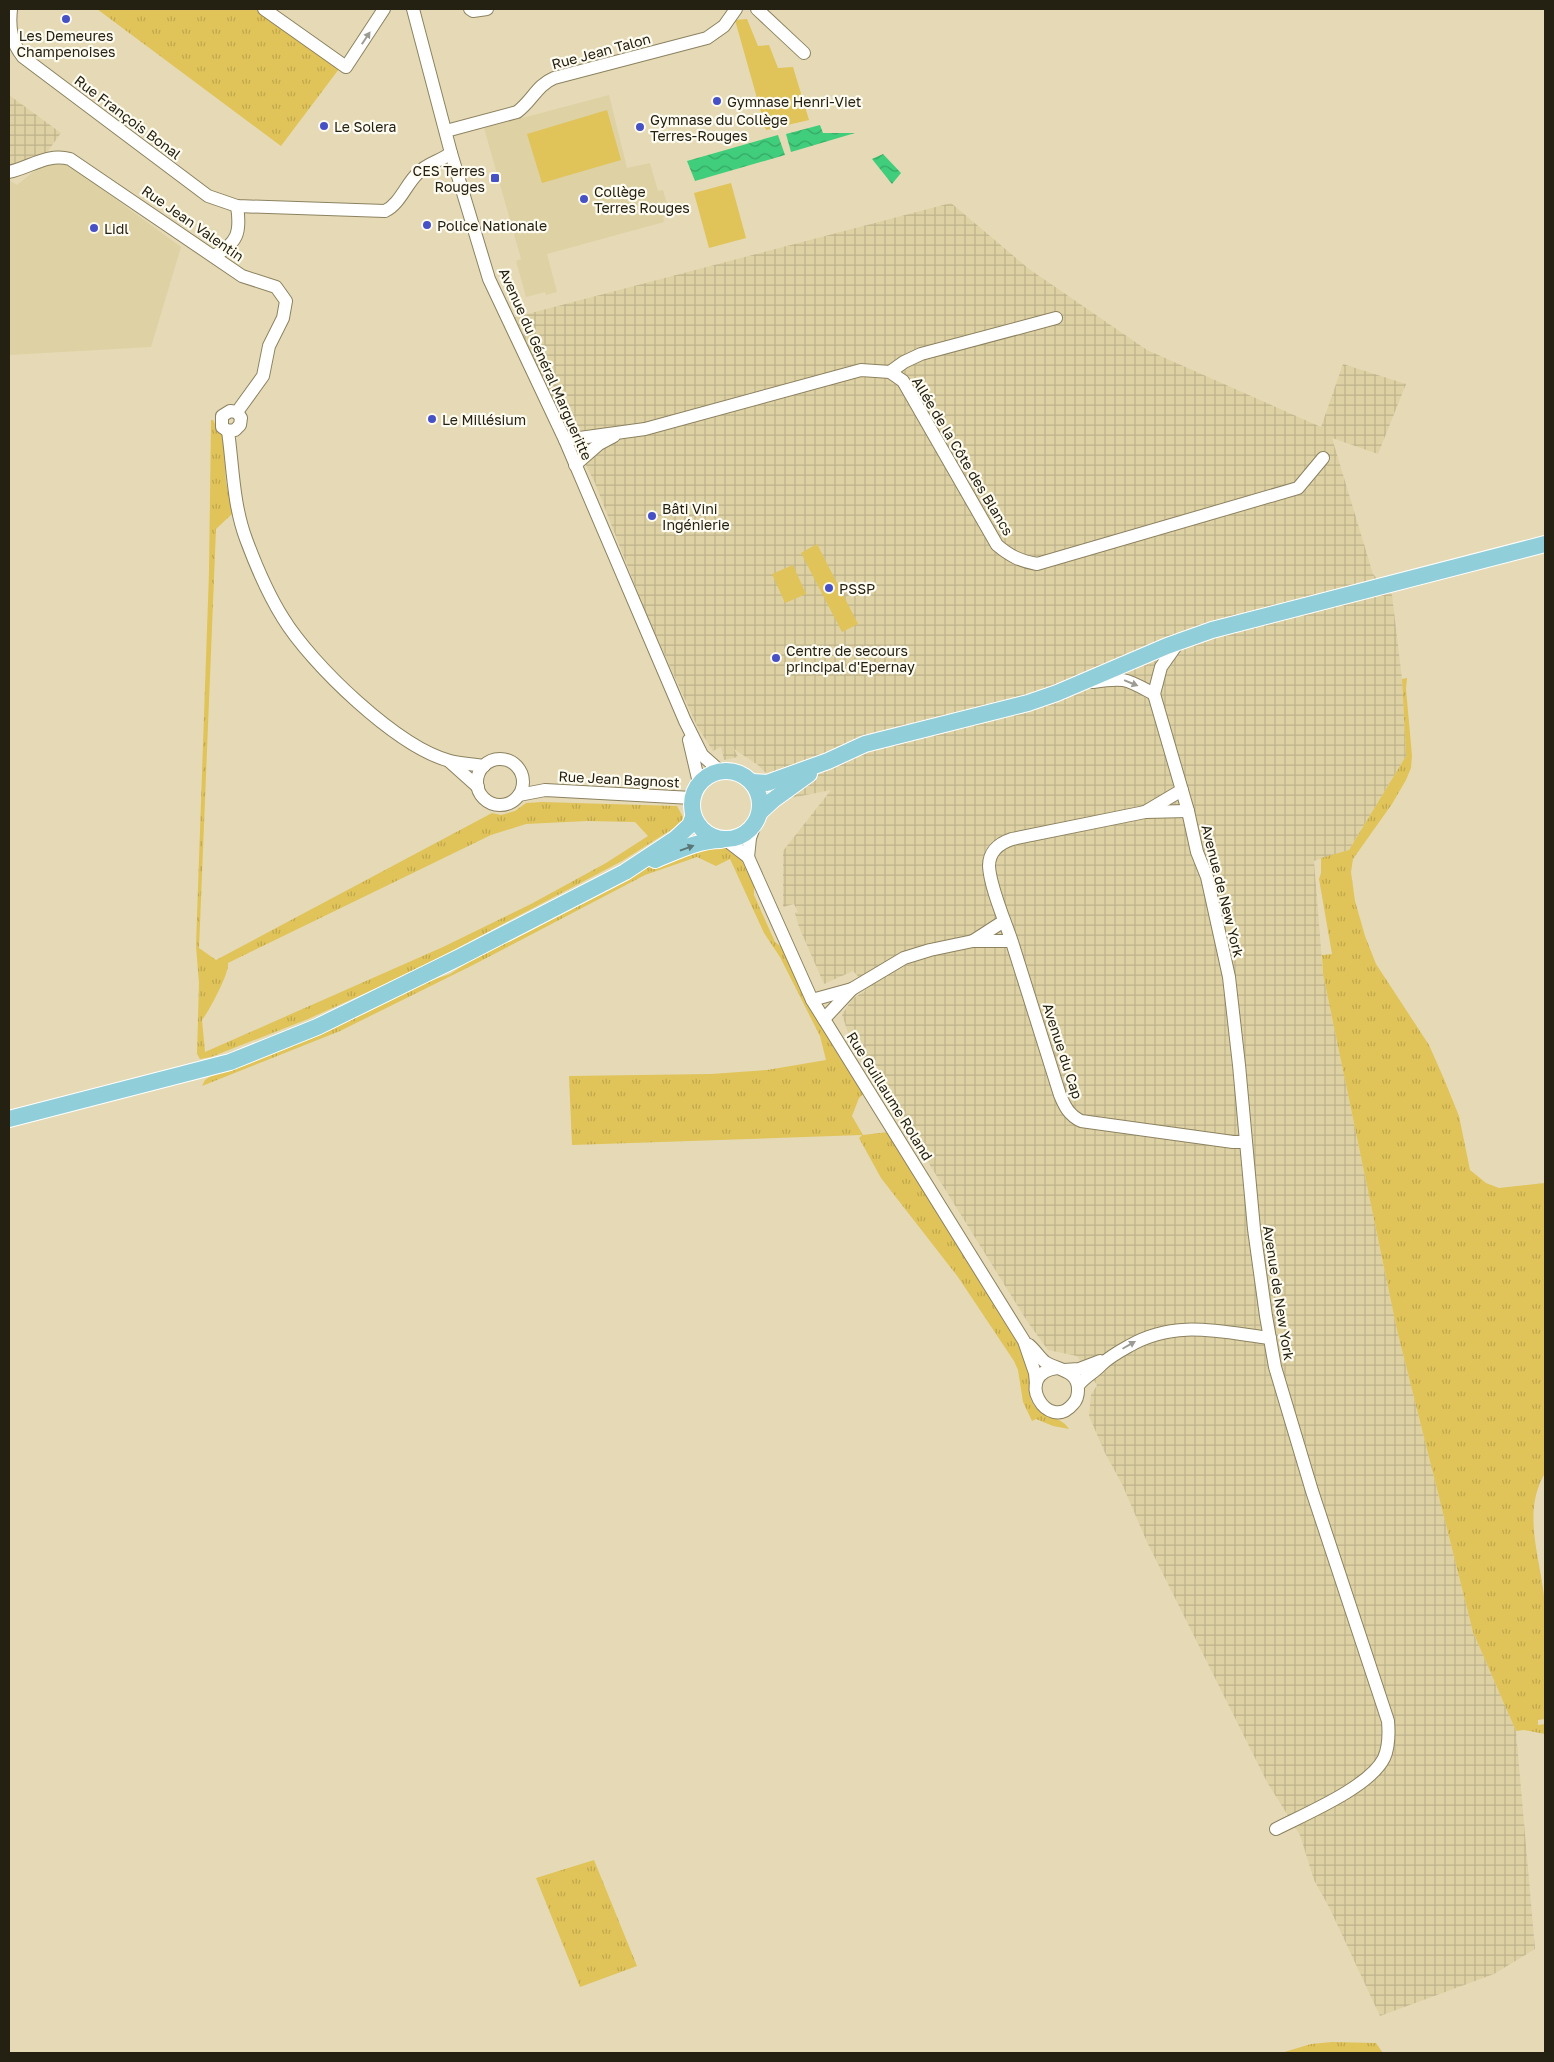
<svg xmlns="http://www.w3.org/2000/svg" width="1554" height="2062" font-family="'Golos Text',sans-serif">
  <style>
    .built { fill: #ded1a4 }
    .industrial { fill: url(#industrial-grid) }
    .grass { fill: url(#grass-tufts); fill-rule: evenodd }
    .pitch { fill: #e0c359 }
    .water { fill: url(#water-waves) }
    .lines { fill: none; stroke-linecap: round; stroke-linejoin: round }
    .minor-casing { stroke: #8c8260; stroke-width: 14 }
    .major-casing { stroke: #fff; stroke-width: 18 }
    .minor { stroke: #fff; stroke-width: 12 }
    .major { stroke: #90ceda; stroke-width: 16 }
    .oneway { fill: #9c9b94 }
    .oneway2 { fill: #5a7776 }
    .poi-dot { fill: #4651c6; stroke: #fefbf0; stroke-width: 2 }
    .labels { text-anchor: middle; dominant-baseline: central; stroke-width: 4.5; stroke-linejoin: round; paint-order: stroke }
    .poi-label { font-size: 14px; fill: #242012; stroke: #fefbf0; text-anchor: start }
    .street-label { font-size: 14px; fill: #242012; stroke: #fefbf0 }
  </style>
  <defs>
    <pattern id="industrial-grid" width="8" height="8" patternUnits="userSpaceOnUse" patternTransform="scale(1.25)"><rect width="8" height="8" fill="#ded1a4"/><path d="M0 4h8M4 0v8" fill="none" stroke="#beb38c"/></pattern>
    <pattern id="grass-tufts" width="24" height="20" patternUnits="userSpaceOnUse" patternTransform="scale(1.25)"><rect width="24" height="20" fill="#e0c359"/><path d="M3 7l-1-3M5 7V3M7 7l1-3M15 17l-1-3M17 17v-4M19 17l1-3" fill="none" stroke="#c0a74c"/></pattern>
    <pattern id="water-waves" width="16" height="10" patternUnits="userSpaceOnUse" patternTransform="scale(1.25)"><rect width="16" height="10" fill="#40ce7c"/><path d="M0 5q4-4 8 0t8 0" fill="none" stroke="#35a764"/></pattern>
  </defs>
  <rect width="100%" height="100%" fill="#e5dab5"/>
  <g class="built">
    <path d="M609 95 627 168 650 163 658 191 663 190 670 215 663 217 664 222 547 254 557 292 546 295 545 292 526 297 516 261 521 259 484 128Z"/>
    <path d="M49 164 69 165 181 247 151 347 9 355V180L17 185 37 169Z"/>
  </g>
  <g class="industrial">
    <path d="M9 95 61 133 47 152 9 166Z"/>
    <path d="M951 203 1029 269 1147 350 1321 427 1343 364 1406 384 1378 454 1332 438 1373 574 1392 595 1402 679 1406 756 1349 850 1314 861 1323 974 1397 1330 1473 1632 1516 1731 1535 1949 1494 1974 1380 2016 1329 1907 1314 1880 1300 1835 1267 1782 1147 1542 1122 1484 1105 1453 1089 1416 1091 1395 1097 1385 1077 1356 1048 1350 1027 1321 849 1035 842 1015 852 999 865 991 857 975 853 971 824 984 799 927 795 913 798 912 794 904 783 907V851L831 790 791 798 758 765 734 749 738 757 724 760 721 747 713 751 697 726 645 611 595 483 512 318Z"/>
  </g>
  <g class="grass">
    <path d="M97 9H256L339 69 281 146Z"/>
    <path d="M211 420H213L216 426 223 435 226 482 233 513 216 529 199 948 216 960 492 813 501 815 515 811 526 803 542 802 677 806 684 819 674 828 622 861 410 973 308 1019 211 1057 200 1059 197 1054 199 983 196 946 209 572ZM587 821 635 822 648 836 606 863 531 904 443 947 205 1052 202 1020C209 1011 230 972 228 963L491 835 526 824Z"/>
    <path d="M1407 678 1406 689 1412 756 1411 768 1406 780 1392 804 1353 859 1351 872 1355 901 1365 936 1376 964 1429 1045 1444 1079 1459 1116 1470 1170 1486 1183 1499 1188 1545 1183V1473C1520 1515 1543 1563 1545 1608 1547 1645 1545 1682 1545 1719L1538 1720V1725L1545 1724V1734L1524 1730 1516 1731 1473 1632 1397 1330 1323 974 1322 955 1332 954 1319 879 1321 873V858L1349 850 1406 756 1402 679Z"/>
    <path d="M724 844 741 859 754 885V895L775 942 783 948 864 1093 859 1098 852 1116 863 1135 888 1132 1022 1347C1025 1354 1031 1364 1031 1372 1032 1386 1025 1397 1037 1409 1046 1418 1062 1417 1069 1429L1053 1426 1036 1419 1032 1421 1023 1402 1018 1370 1014 1361 958 1277 881 1178 859 1138 862 1135 572 1145 569 1076 711 1074 767 1070 826 1060 820 1036 780 957 764 933 730 859 716 866 697 857 645 875 473 965 340 1031 202 1086 205 1080 211 1076 245 1065 289 1047 418 985 450 974 496 944 642 869 682 853Z"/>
    <path d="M594 1860 637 1966 580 1987 536 1878Z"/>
    <path d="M1332 2042 1376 2043 1383 2053H1281L1311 2044Z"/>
  </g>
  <g class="pitch">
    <path d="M747 19 758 46 769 45 778 68 793 67 809 120 766 130 735 20Z"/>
    <path d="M607 110 621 160 542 183 527 134Z"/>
    <path d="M731 183 746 238 709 248 694 193Z"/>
    <path d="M817 544 858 624 842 632 801 553Z"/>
    <path d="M793 565 806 594 785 603 772 574Z"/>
  </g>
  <g class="water">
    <path d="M820 125 823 133H855L791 152 786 134Z"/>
    <path d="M778 135 785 155 695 181 687 161Z"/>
    <path d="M883 154 901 173 892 184 872 159Z"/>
  </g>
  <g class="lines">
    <g class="minor-casing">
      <g id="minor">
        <path d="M11 9C9 28 11 42 23 57L208 196 237 206 385 211C400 204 406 184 418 173 427 163 441 161 451 153"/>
        <path d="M264 9 346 67 384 9"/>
        <path d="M413 9 451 153 489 279 565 440 685 721 702 755 720 771"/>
        <path d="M470 9 473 11 487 9"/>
        <path d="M757 9 804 53"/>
        <path d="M446 131 517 112C532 101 537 85 554 78L707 38 724 26 736 9"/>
        <path d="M9 172C31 167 47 153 70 159L242 276 276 287 286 301 283 318 269 346 263 376 237 412 230 411 222 416V427L228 431"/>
        <path d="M214 256C238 243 241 232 237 206"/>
        <path d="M890 372 904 362 921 354 1056 318"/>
        <path d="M237 412 241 418 240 425 235 430 228 431C233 467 233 504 246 539 256 566 268 594 283 618 311 664 397 747 450 761 461 764 473 764 484 766"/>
        <path d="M565 440 645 429 861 370 890 372 903 381 997 545C1010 556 1020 561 1037 564L1298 488 1323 458"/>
        <path d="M575 465 599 444 614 436"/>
        <path d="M1093 682C1125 677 1126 679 1154 694L1161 667 1178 643"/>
        <path d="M1154 694 1188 811 1197 852 1207 877 1229 977 1239 1065 1254 1229 1266 1316 1275 1367 1312 1491 1388 1721C1389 1733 1389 1747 1384 1758 1370 1787 1305 1814 1276 1829"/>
        <path d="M689 740 699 783"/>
        <circle cx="500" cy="782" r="23"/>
        <path d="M449 761 478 787"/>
        <path d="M519 795 545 790 692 798"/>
        <path d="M1188 811 1145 812 1012 839C1000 843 989 851 989 866 990 887 1005 921 1012 942 1028 993 1044 1044 1060 1095 1065 1107 1069 1115 1081 1121L1233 1142H1246"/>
        <path d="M1145 812 1182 790"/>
        <path d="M726 840 748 857 750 838 754 827"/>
        <path d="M748 857 812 1000 1024 1341 1035 1373 1036 1384"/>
        <path d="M973 941 1004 921"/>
        <path d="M812 1000 852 989 904 958 930 950 973 941H1011"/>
        <path d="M824 1019 852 989"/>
        <path d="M1029 1345C1035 1350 1039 1357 1045 1362 1057 1370 1079 1370 1078 1390 1078 1395 1077 1400 1073 1404 1048 1434 1012 1374 1057 1368"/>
        <path d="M1064 1370 1079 1369 1100 1361"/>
        <path d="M1078 1386C1084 1377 1094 1373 1101 1365 1109 1357 1118 1352 1129 1346 1175 1319 1220 1332 1270 1338"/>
      </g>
    </g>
    <g class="major-casing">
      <g id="major">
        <circle cx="726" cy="805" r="34"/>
        <path d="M753 782 767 783 828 761 865 744 1028 703 1057 693 1167 646 1212 630 1545 544"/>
        <path d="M760 812 773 800 809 774"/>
        <path d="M655 860C675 852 698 840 721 840"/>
        <path d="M9 1119 230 1062 317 1027 460 957 625 872 675 839 690 825 693 817"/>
      </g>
    </g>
    <use href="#minor" class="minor"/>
    <use href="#major" class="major"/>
  </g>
  <defs><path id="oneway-solid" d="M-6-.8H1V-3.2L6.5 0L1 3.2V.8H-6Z" transform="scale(1.25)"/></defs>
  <g class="oneway">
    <use href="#oneway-solid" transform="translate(366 38) rotate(-56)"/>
    <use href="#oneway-solid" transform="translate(1131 683) rotate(22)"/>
    <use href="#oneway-solid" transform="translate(1129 1345) rotate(-30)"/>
  </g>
  <use class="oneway2" href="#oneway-solid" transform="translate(687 848) rotate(-20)"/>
  <g class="poi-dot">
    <circle cx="66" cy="19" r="5"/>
    <circle cx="717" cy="101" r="5"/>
    <circle cx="324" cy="126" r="5"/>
    <circle cx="640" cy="127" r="5"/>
    <rect x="490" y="173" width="10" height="10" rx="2.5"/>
    <circle cx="584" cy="199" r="5"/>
    <circle cx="427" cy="225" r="5"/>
    <circle cx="94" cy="228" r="5"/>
    <circle cx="432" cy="419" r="5"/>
    <circle cx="652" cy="516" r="5"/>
    <circle cx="829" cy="588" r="5"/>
    <circle cx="776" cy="658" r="5"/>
  </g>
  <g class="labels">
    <g class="poi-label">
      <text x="66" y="35" text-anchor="middle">Les Demeures<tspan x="66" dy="16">Champenoises</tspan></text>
      <text x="727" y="101">Gymnase Henri-Viet</text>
      <text x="650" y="119">Gymnase du Collège<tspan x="650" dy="16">Terres-Rouges</tspan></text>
      <text x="334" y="126">Le Solera</text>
      <text x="485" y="170" text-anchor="end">CES Terres<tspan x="485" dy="16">Rouges</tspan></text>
      <text x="594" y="191">Collège<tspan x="594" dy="16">Terres Rouges</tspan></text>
      <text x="437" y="225">Police Nationale</text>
      <text x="104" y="228">Lidl</text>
      <text x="442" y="419">Le Millésium</text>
      <text x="662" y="508">Bâti Vini<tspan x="662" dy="16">Ingénierie</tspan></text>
      <text x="839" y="588">PSSP</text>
      <text x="786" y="650">Centre de secours<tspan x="786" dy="16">principal d'Epernay</tspan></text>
    </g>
    <g class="street-label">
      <text transform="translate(601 51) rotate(-15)">Rue Jean Talon</text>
      <text transform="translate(128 117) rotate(37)">Rue François Bonal</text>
      <text transform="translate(193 223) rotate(35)">Rue Jean Valentin</text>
      <text transform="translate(546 364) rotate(66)">Avenue du Général Margueritte</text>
      <text transform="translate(963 456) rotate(59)">Allée de la Côte des Blancs</text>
      <text transform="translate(619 779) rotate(3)">Rue Jean Bagnost</text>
      <text transform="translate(1223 891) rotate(76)">Avenue de New York</text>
      <text transform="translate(1063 1051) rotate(72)">Avenue du Cap</text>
      <text transform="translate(890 1096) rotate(58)">Rue Guillaume Roland</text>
      <text transform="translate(1279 1293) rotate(81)">Avenue de New York</text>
    </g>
  </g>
  <rect width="1554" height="2062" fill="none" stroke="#242012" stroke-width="20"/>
</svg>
